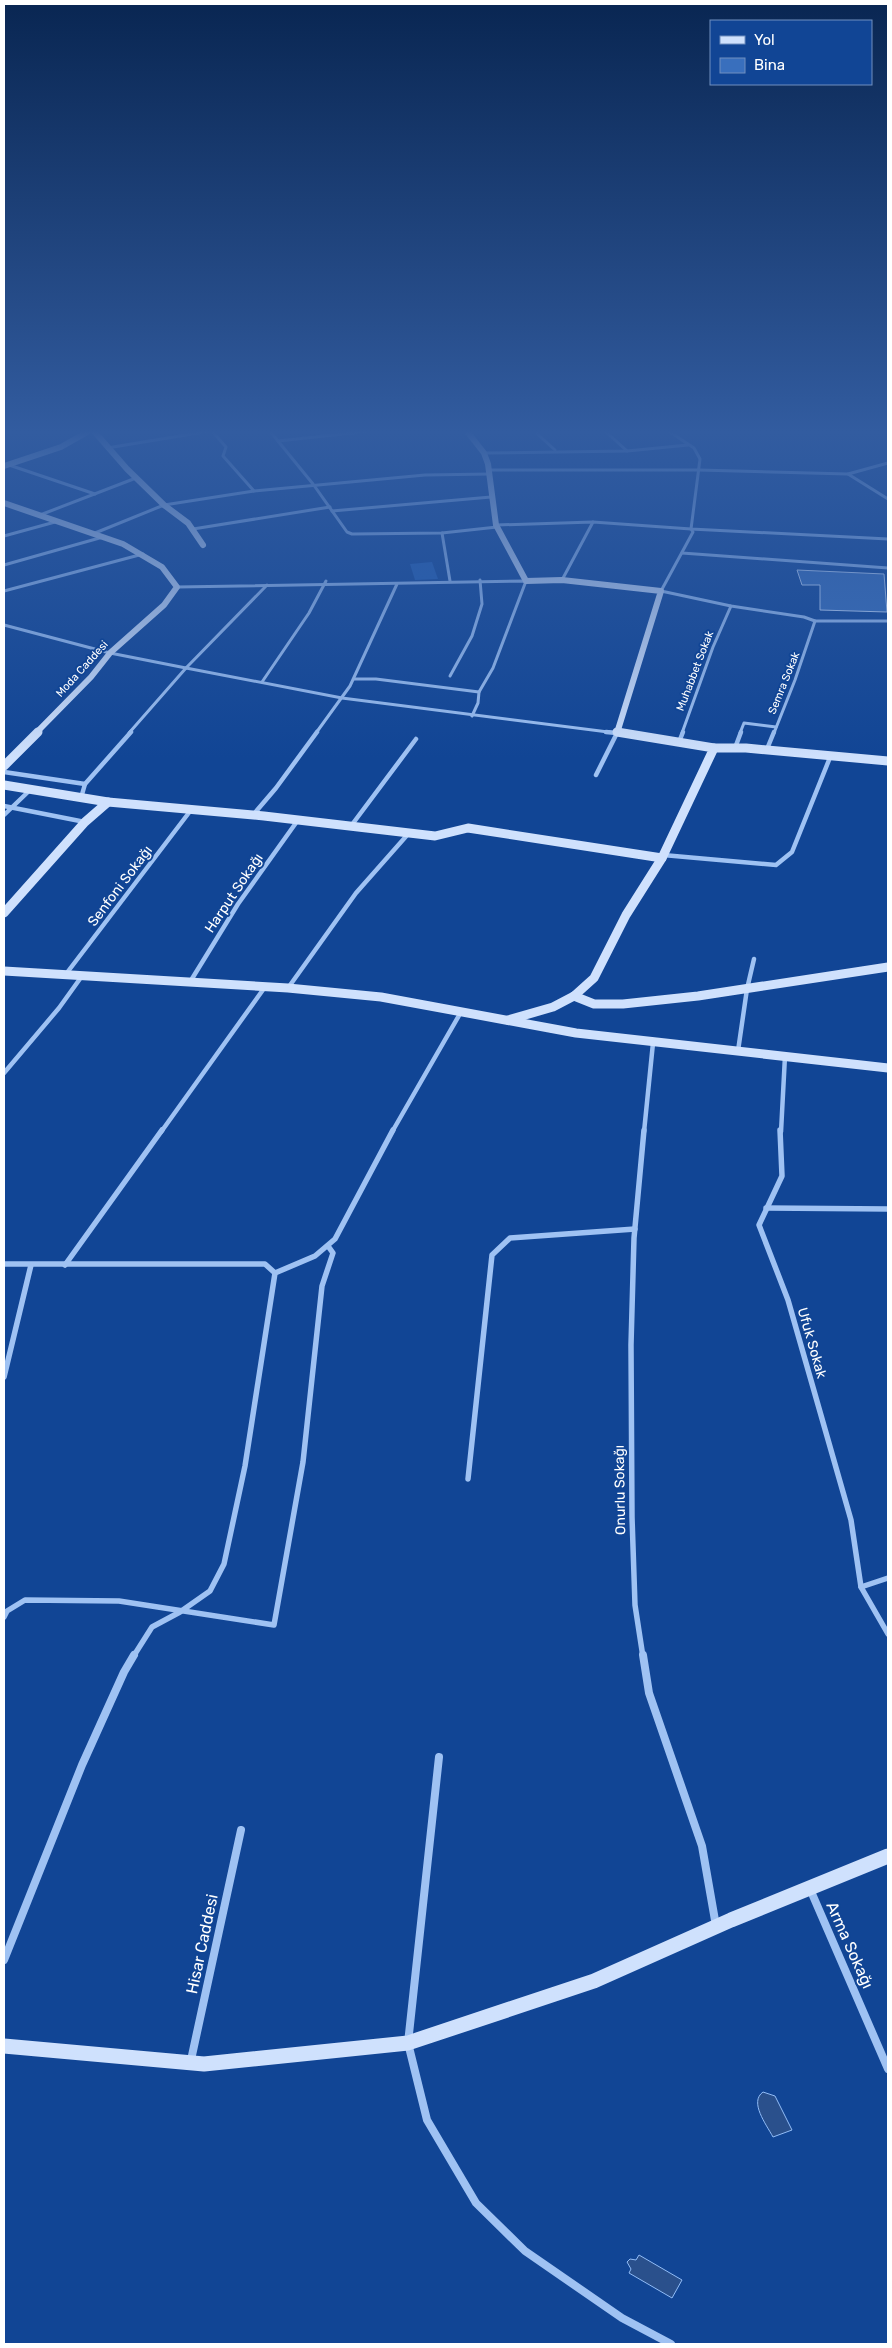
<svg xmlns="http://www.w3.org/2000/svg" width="892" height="2348" font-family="Rubik,sans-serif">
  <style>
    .green { fill: #225eb4 }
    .water { fill: #2a508c; stroke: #91bcf7 }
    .building { fill: #396fbd; stroke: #c7ddfd }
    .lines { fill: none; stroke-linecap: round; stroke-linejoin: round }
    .street-far3 { stroke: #9fc2f3; stroke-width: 3 }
    .street-far2 { stroke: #9fc2f3; stroke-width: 4.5 }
    .street-far1 { stroke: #9fc2f3; stroke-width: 5.5 }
    .street { stroke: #9fc2f3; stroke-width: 8 }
    .secondary-far2 { stroke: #cfe1fd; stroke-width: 6 }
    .secondary-far1 { stroke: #cfe1fd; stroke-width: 9 }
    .secondary { stroke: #cfe1fd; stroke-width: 15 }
    .labels { text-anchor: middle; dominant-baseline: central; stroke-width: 4; stroke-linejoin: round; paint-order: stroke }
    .far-street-label { font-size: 11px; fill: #fff; stroke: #114595 }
    .street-label { font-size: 14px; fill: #fff; stroke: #114595 }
    .near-street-label { font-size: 16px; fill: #fff; stroke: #114595 }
  </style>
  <rect width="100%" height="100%" fill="#114595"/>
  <path class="green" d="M432 562 438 579 415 580 410 564Z"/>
  <g class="water">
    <path d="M763 2092 775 2096 792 2130 773 2137C766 2124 749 2102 763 2092Z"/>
    <path d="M639 2255 682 2280 672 2298 629 2273 631 2269 627 2262 630 2259 636 2260Z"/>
  </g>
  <path class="building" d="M797 570 884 574 887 612 820 610V585H802Z"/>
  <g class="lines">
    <g class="street-far3">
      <path d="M269 430 313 484 347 532 352 534 442 533 497 527"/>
      <path d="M533 430 555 450"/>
      <path d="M604 430 627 451"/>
      <path d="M667 430 694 448 700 459 691 529 888 539"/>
      <path d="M212 431 226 447 223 456 254 491"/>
      <path d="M278 441 379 430"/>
      <path d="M107 448 216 430"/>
      <path d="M484 453 627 451 688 445"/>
      <path d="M888 463 848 474 888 499"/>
      <path d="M9 465 95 494"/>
      <path d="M489 470H699L848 474"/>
      <path d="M332 511 491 497"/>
      <path d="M40 515 136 478"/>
      <path d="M496 525 593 522 691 529 693 532 661 591 731 606 804 617 815 621H888"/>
      <path d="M193 529 330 507"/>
      <path d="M95 533 164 505 254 491 425 475 490 474"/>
      <path d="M442 533 450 581"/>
      <path d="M4 536 55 522"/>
      <path d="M682 553 888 568"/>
      <path d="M4 565 103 537"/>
      <path d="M562 580 593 522"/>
      <path d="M177 587 526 581 493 668 479 692 478 703 472 716"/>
      <path d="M4 591 143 554"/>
      <path d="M4 625 110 653 186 668 129 733"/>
      <path d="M186 668 342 698 616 733"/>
      <path d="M186 668 267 585"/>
      <path d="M450 676 472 636 482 604 480 580"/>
      <path d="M354 679H376L479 692"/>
      <path d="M262 682 309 613 326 581"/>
      <path d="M316 733 350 686 397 584"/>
      <path d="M682 733 713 647 731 606"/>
      <path d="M740 733 744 723 776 727"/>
      <path d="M774 733 795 680 815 621"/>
    </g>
    <g class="street-far2">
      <path d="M679 742 683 732"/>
      <path d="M735 748 741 732"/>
      <path d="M767 749 774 732"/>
      <path d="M4 772 85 784"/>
      <path d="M596 775 617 733 606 732"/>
      <path d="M81 798 85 784 131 732"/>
      <path d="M4 806 85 822"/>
      <path d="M4 815 30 790"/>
      <path d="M253 815 276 788 317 732"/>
      <path d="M351 826 416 739"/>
      <path d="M663 855 776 865 792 852 831 755"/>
      <path d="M66 974 191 810"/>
      <path d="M190 982 238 904 298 820"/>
      <path d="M288 988 356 893 409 833"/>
      <path d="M738 1051 747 989 754 959"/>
      <path d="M4 1073 59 1008 82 976"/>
      <path d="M161 1132 265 987"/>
      <path d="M392 1132 461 1012"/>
      <path d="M644 1132 653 1043"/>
      <path d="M781 1132 785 1056"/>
    </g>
    <g class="street-far1">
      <path d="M780 1130 782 1176 759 1225 788 1300 851 1520 861 1587 888 1634"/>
      <path d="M766 1208 888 1209"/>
      <path d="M4 1264H265L275 1273"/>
      <path d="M65 1265 162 1130"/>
      <path d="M4 1377 31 1265"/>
      <path d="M468 1479 492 1255 510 1238 635 1229"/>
      <path d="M861 1587 888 1578"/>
      <path d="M4 1617 7 1611 25 1600 119 1601 274 1625 303 1462 322 1286 333 1253 328 1246"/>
      <path d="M133 1657 152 1627 180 1612 210 1591 224 1564 245 1466 275 1273 315 1256 335 1239 393 1130"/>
      <path d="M643 1657 635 1605 632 1517 631 1345 634 1238 644 1130"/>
    </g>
    <g class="street">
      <path d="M643 1655 649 1693 702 1846 716 1926"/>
      <path d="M439 1757 408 2043 427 2120 476 2203 525 2251 622 2318 671 2344"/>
      <path d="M810 1889 888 2069"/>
      <path d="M4 1960 82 1765 124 1672 134 1655"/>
      <path d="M191 2060 241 1830"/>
    </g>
    <g class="secondary-far2">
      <path d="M93 430 127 469 164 505 188 523 203 545"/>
      <path d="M466 430 484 453 488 464 496 525 526 581 562 580 661 591 617 733"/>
      <path d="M4 466 61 447 91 430"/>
      <path d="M4 503 123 544 162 567 177 587 164 605 110 653 91 677 36 733"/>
    </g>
    <g class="secondary-far1">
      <path d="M714 748H746L888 761"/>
      <path d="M4 766 38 732"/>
      <path d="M4 785 108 802 85 822 4 913"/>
      <path d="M108 802 264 816 435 836 468 828 662 858"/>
      <path d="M4 971 288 988 381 997 576 1033 888 1068"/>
      <path d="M574 996 594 1004H623L698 996 888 967"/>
      <path d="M508 1020 553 1007 574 996 594 978 626 915 662 858 714 748 617 732"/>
    </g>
    <path class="secondary" d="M4 2046 204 2064 408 2043 594 1981 731 1920 888 1856"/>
  </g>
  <linearGradient id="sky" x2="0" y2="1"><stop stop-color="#092652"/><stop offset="0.57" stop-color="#325ca0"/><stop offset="1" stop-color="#325ca0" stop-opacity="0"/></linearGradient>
  <rect width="892" height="758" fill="url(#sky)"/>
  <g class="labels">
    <g class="far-street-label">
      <text transform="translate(82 669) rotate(-48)">Moda Caddesi</text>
      <text transform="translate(695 671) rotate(-69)">Muhabbet Sokak</text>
      <text transform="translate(784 683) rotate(-68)">Semra Sokak</text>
    </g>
    <g class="street-label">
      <text transform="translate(120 886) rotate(-53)">Senfoni Sokağı</text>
      <text transform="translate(234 893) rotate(-56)">Harput Sokağı</text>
      <text transform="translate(812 1343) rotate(74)">Ufuk Sokak</text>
      <text transform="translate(620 1490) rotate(-91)">Onurlu Sokağı</text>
    </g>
    <g class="near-street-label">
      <text transform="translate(202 1944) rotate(-78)">Hisar Caddesi</text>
      <text transform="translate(850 1945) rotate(66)">Arma Sokağı</text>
    </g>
  </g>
  <rect width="892" height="2348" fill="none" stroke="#ffffff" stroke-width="10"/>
  <rect x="710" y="20" width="162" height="65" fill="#114595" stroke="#708fbf"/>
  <rect x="720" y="36" width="25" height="8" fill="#cfe1fd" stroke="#708fbf"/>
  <text x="754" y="45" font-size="15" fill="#ffffff">Yol</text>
  <rect x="720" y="58" width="25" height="15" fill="#396fbd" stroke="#708fbf"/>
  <text x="754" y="70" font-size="15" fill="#ffffff">Bina</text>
</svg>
